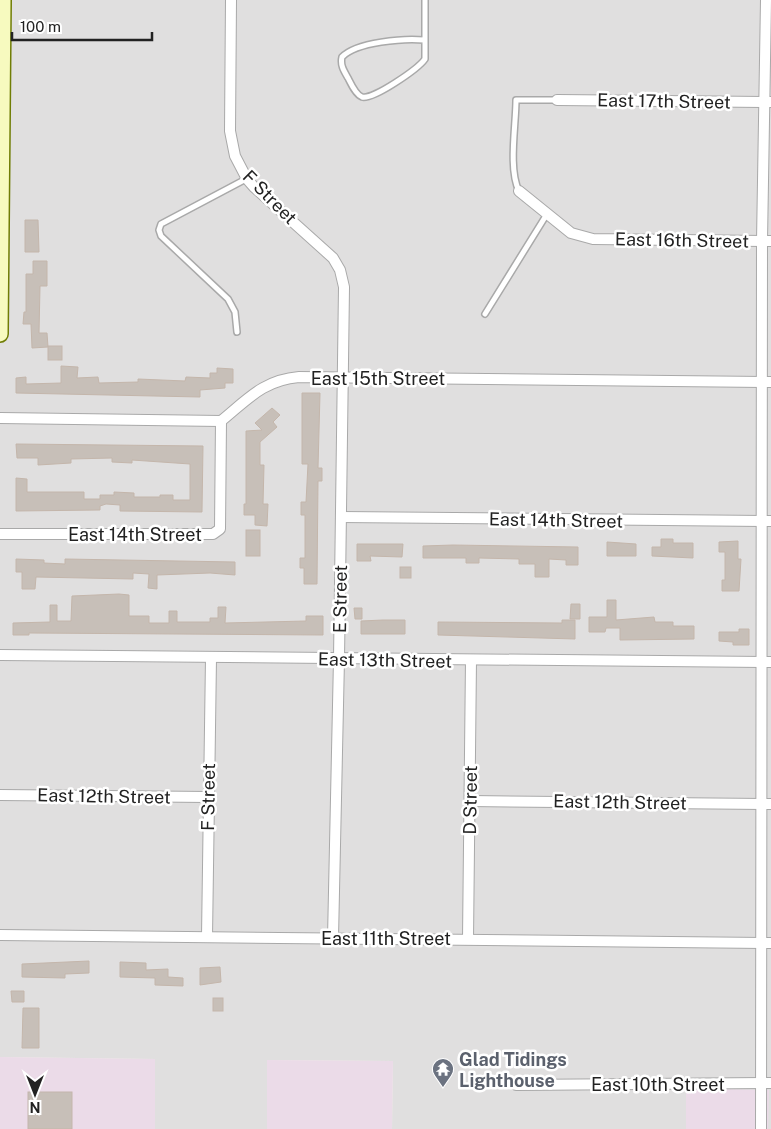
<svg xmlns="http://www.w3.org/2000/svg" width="771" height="1129" font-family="'Public Sans',sans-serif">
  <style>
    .residential { fill: #e0dfdf }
    .industrial { fill: #ebdbe8 }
    .building { fill: #c7bfb8; stroke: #c4b6ab }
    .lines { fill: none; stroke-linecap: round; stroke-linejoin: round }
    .lane-casing { stroke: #a9a9a9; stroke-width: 8 }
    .street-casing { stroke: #a9a9a9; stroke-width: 12 }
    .secondary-casing { stroke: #707d05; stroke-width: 18 }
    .lane { stroke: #fff; stroke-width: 5 }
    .street { stroke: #fff; stroke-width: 10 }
    .secondary { stroke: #f7fabf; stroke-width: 15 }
    .labels { text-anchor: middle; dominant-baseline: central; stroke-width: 5; stroke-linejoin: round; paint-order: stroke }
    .street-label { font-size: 18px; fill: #222; stroke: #fff }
    .worship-label { font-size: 18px; font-weight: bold; fill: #5b616d; stroke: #fff; text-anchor: start }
  </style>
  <rect width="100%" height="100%" fill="#f2efe9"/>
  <path class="residential" d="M0 0H771V1129H392L393 1061 267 1060V1129H155V1059L0 1057Z"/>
  <g class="industrial">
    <path d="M0 1057 155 1059V1129H0Z"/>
    <path d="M267 1060 393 1061 392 1129H267Z"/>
    <path d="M686 1088 769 1090 768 1129H686Z"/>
  </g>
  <g class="building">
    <path d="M25 220H38L39 252H25Z"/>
    <path d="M33 261H47V286H40L39 333H47L48 347 32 348 31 324H23L24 312H26V274H33Z"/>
    <rect x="48" y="346" width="14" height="14"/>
    <path d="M61 366 78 367 77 378 98 377 99 383 138 382V379L185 381 186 377 210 378V373H217V368L233 369V383H225V388L200 390V397L16 393V378L26 377V384L61 383Z"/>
    <path d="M302 393H320L318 468H322V481H318L317 584H304V568H300V558H305V515H301V502H306L308 464H302Z"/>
    <path d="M272 408 280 415 273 422 277 427 260 442V465H264L263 504H268L267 526 255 525V515H244V504H246V431L262 430 255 423Z"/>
    <path d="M16 444 203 446 202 512 120 511V505L106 504 100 506V510L16 511V478L27 479V492H84V499H100V495H114V492L134 493V497H160V495H173V500H190V464L132 460V463L112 462V458L71 459V463L38 465V458H17Z"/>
    <rect x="246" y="530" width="14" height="26"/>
    <path d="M661 539H673V543H693V558L652 556V547H661Z"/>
    <path d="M738 541V559H741L739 591H722V580H725V552H719V542Z"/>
    <path d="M607 542 636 544V556H607Z"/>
    <path d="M357 544H403L402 557 370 556 371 561H357Z"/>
    <path d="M453 545 578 547V565H566V560L549 559V577H535V564H519V559L479 558V563H466V558H423V546Z"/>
    <path d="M16 559 44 560V563L65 564V559L235 562V575L210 573 157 575V589L148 588 149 574 133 573V579L36 577 35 589H22V572H16Z"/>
    <rect x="400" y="567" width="11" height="11"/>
    <path d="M119 594 129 595V616H149V623H169V611H177V622H210V618H218V607H226L225 623 306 621V616H323V635L29 633V635H13V623L50 622V605H57V621H71L72 596Z"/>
    <path d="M607 600H616V620L654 617 655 622H673V626H694V639L620 640V628H606L605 632H589V617H607Z"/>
    <path d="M571 604H580V619H570Z"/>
    <path d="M354 608H362V619H355Z"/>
    <path d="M383 620H405V634H361V621Z"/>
    <path d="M562 620H575V639L438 635V622L562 623Z"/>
    <path d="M739 629H749V645H733V642L719 641V632H739Z"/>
    <path d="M89 961V973L65 974V978L22 977V964Z"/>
    <path d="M120 962 146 963V970L168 969V977L183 978V986L155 985V978L120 977Z"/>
    <path d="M220 967 221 982 200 985V968Z"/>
    <path d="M11 991H24V1002H12Z"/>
    <rect x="213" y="998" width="10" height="13"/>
    <path d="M23 1008H39V1048H22Z"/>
    <rect x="28" y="1092" width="44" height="37"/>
  </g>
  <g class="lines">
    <g class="lane-casing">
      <g id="lane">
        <path d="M424 40C405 38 356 42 342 57 340 65 344 71 348 78 351 84 356 95 362 97 373 100 418 69 425 59V0"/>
        <path d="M519 191C508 169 516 125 516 100H557"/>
        <path d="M485 314 547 214"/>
        <path d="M237 332 235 312 228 299 161 236 159 230 161 224 246 179"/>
      </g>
    </g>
    <g class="street-casing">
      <g id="street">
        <path d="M231 0 230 131 235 156 247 179 254 187 333 258 340 270 344 287 339 659 333 938"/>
        <path d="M557 100 770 102"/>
        <path d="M519 191 571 233 593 239 771 241"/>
        <path d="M0 418 221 421C247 400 263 380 299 377L771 382"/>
        <path d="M341 517 771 521"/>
        <path d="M0 534H213L220 529 221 421"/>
        <path d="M0 655 771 662"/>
        <path d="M0 795 208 797"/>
        <path d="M470 801 771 804"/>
        <path d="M0 935 771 943"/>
        <path d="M207 937 211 658"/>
        <path d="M468 939 471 660"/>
        <path d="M516 1085 771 1083"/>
        <path d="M761 1129 762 241 766 0"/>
      </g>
    </g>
    <g class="secondary-casing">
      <path id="secondary" d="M0 334 3 0"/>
    </g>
    <use href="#lane" class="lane"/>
    <use href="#street" class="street"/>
    <use href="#secondary" class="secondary"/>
  </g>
  <defs>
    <g id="temple-pin" transform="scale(1.125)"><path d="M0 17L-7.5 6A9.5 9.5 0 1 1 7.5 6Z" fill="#6b7280" stroke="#fff"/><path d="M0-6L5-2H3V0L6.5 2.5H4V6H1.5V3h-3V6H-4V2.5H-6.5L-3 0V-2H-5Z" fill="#fff"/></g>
  </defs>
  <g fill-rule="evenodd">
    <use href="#temple-pin" x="443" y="1069"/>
  </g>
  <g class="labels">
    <g class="street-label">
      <text transform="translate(664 101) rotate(1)">East 17th Street</text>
      <text transform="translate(270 197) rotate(45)">F Street</text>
      <text transform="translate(682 240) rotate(1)">East 16th Street</text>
      <text x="378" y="378">East 15th Street</text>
      <text transform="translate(556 520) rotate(1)">East 14th Street</text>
      <text x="135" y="534">East 14th Street</text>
      <text transform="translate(340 599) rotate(-89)">E Street</text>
      <text transform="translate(385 660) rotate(1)">East 13th Street</text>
      <text transform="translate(104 796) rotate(1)">East 12th Street</text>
      <text transform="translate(208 797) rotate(-89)">F Street</text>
      <text transform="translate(470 800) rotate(-89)">D Street</text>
      <text transform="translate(620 802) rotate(1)">East 12th Street</text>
      <text x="386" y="938">East 11th Street</text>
      <text x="658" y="1084">East 10th Street</text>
    </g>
    <g class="worship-label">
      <text x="459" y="1059">Glad Tidings<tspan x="459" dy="21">Lighthouse</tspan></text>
    </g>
  </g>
  <g transform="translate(35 1094) rotate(180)" stroke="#ffffff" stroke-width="4" paint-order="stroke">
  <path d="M0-4L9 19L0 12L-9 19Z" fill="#222222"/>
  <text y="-8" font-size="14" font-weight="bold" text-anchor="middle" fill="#222222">N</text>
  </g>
  <path d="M12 32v8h140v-8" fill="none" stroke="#222222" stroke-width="2.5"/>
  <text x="20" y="32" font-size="15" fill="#222222" stroke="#ffffff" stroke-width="4" paint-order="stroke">100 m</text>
</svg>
